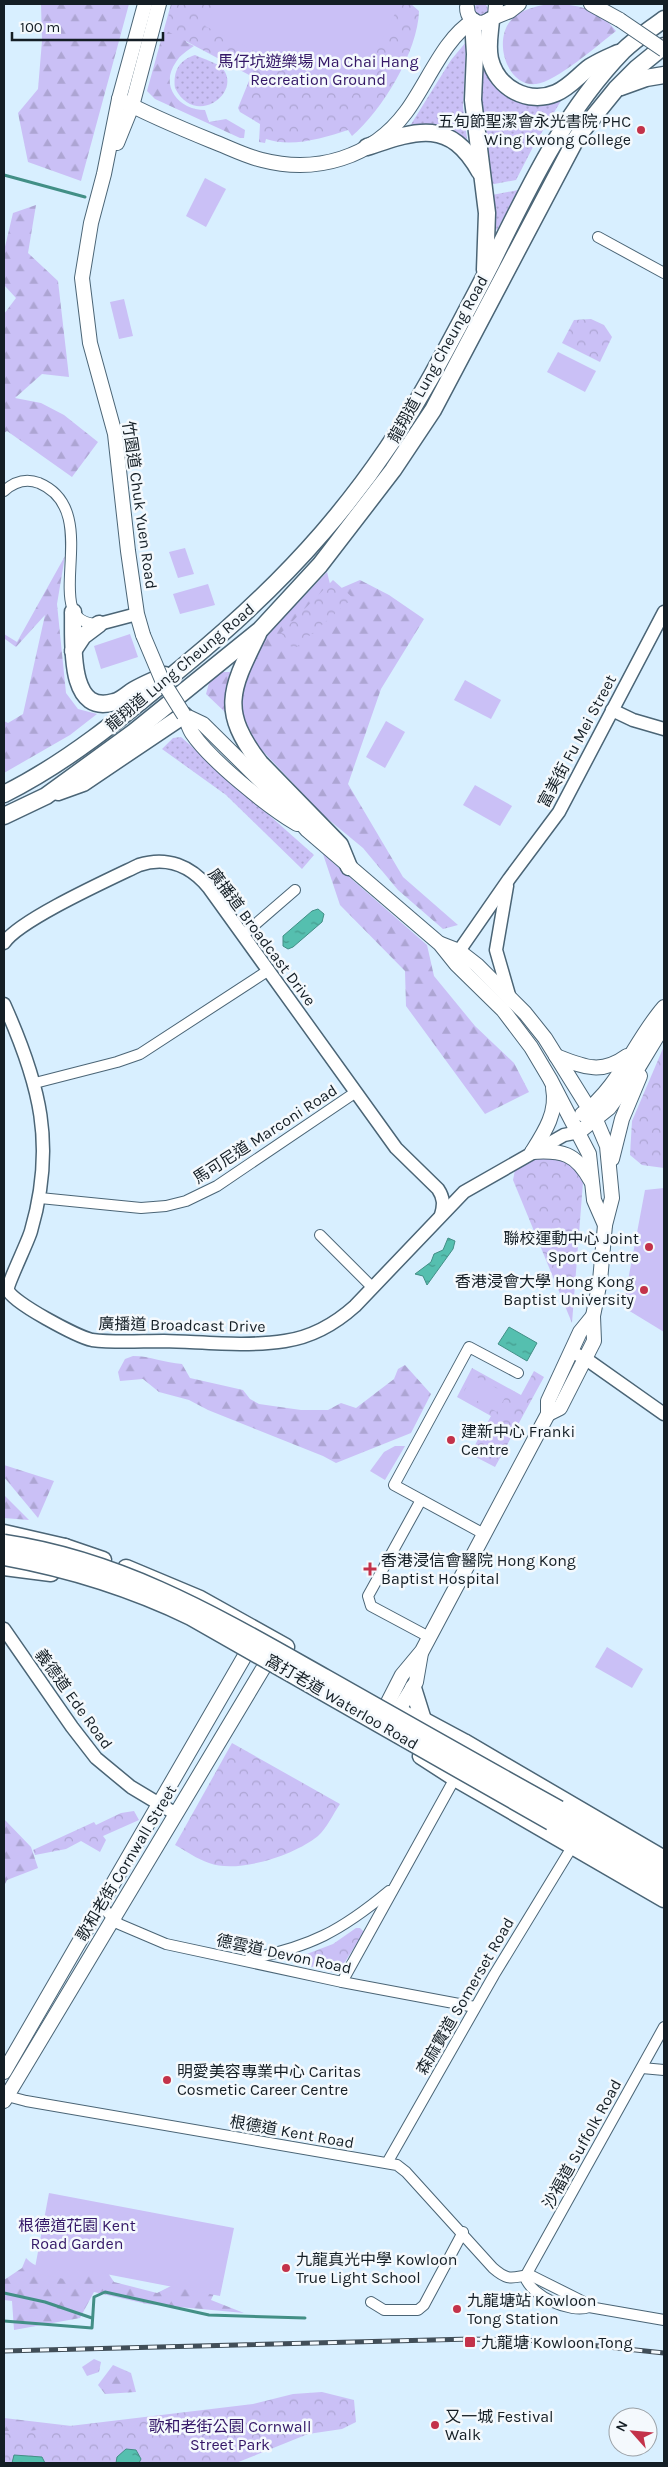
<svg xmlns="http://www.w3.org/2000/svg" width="668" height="2467" font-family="Karla,'Noto Sans TC',sans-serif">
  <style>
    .grass { fill: url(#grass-dots) }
    .forest { fill: url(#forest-firs) }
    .park { fill: url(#park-crowns) }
    .garden { fill: #cac0f6 }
    .water { fill: url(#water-ripples); stroke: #428f86 }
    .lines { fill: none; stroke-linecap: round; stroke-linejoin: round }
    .stream { stroke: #428f86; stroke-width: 3 }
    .minor-casing { stroke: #4b6576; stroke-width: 12 }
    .tertiary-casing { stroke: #4b6576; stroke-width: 15 }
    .secondary-casing { stroke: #4b6576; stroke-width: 16 }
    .primary-casing { stroke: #4b6576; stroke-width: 19 }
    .trunk-casing { stroke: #4b6576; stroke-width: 19 }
    .minor { stroke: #fff; stroke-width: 10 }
    .tertiary { stroke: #fff; stroke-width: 12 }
    .secondary { stroke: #fff; stroke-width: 14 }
    .primary { stroke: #fff; stroke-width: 16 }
    .trunk { stroke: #fff; stroke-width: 16 }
    .rail-casing { stroke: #414e58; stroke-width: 5 }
    .rail { stroke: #f4f9fd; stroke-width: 3; stroke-dasharray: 9; stroke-linecap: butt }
    .secondary-bridge-casing { stroke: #4b6576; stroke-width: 16; stroke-linecap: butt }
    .trunk-bridge-casing { stroke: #4b6576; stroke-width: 19; stroke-linecap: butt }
    .secondary-bridge { stroke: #fff; stroke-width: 14 }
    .trunk-bridge { stroke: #fff; stroke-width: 16 }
    .poi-dot { fill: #c3324a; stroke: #f4f9fd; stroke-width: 2 }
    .labels { text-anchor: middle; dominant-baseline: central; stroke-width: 5; stroke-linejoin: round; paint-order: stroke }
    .park-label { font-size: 16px; fill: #341767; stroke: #f4f9fd }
    .poi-label { font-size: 16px; fill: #141e25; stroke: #f4f9fd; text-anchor: start }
    .street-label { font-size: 16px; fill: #141e25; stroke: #f4f9fd }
  </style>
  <defs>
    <pattern id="grass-dots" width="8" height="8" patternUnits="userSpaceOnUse" patternTransform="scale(1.25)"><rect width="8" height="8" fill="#cac0f6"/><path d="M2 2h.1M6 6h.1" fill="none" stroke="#ada5d3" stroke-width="1.8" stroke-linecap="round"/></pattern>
    <pattern id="forest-firs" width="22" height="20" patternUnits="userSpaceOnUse" patternTransform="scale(1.25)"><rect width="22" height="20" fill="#cac0f6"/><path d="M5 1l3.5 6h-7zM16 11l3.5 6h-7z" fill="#ada5d3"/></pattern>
    <pattern id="park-crowns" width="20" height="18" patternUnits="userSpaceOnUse" patternTransform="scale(1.25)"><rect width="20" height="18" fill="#cac0f6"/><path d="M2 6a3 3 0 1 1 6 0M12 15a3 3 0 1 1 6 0" fill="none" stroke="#ada5d3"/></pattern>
    <pattern id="water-ripples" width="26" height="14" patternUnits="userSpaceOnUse" patternTransform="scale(1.25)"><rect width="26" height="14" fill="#55bfaf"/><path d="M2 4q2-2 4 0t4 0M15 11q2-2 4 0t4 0" fill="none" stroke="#459b8e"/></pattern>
  </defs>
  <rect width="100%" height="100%" fill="#d8efff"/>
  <g class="grass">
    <circle cx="481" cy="10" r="7"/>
    <path d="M466 42 463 107 467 139 465 140 433 125 410 126 451 60Z"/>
    <path d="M195 55C203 59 218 63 223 69 242 93 195 128 175 88 173 71 179 60 195 55Z"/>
    <path d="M482 65C490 86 505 101 529 103 539 104 554 99 564 96L534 145 516 180 489 185 479 121Z"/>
    <path d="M518 190 497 230 493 227 492 195Z"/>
    <path d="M181 737 314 855 302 869 226 795 162 749 173 738Z"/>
  </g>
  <g class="forest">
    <path d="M41 4H129L81 181 28 162 18 113 38 89 42 41Z"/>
    <path d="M171 4H196L186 42 194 46C188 50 180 55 176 62 159 86 179 110 205 110L209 122 226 119 245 130 244 138H240L155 99 147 91Z"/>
    <path d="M547 4C577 4 597 7 616 31 599 44 556 82 536 84 507 87 492 40 512 19 521 10 534 7 547 4Z"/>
    <path d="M36 205 28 253 58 281 69 377 42 374 15 398 41 403 64 415 98 442 72 477 7 431 4 433V314L16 298 4 285V251L13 213Z"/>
    <path d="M65 556 57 604 66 693 78 709 97 714 70 735 4 773V721L8 723 23 714 45 615 16 647 5 639 4 640V634L17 642Z"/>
    <path d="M327 572 332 592 360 580 389 595 424 619 381 689 348 784 403 877 458 925 443 929 398 890 363 848 323 815 242 729 239 698 252 656 267 635Z"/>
    <path d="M212 672H231L228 715 206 694Z"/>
    <path d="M323 854 427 945 434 976 475 1026 514 1063 529 1092 485 1114 406 1006 405 971 340 905Z"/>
    <path d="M133 1356C150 1356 165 1363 182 1364L190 1378 243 1390 250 1399 259 1404 301 1410H328L341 1403 356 1408 394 1379 398 1369 405 1365 431 1394 411 1433 336 1463 323 1456 208 1410 189 1400 159 1392 143 1379 120 1381 118 1372 125 1359Z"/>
    <path d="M4 1465 54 1481 38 1518 4 1477Z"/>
    <path d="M4 1495 29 1520 4 1518Z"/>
    <path d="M4 1819 31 1847 38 1868 7 1880 4 1886Z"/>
    <path d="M26 2258C43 2277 80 2268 104 2267L114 2282 157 2293 187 2278 218 2285 211 2300 244 2313 147 2304 94 2292 80 2318 14 2330 12 2301 4 2300V2280L22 2268Z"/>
    <path d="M94 2359 101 2362 99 2372 87 2376 82 2367Z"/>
    <path d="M113 2365 131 2373 136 2392 105 2394 98 2385Z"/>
    <path d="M4 2418 97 2429 4 2444Z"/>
  </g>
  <g class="park">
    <path d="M172 4H411L419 11C418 51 382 111 352 136L348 130C323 138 292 148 266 139L265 143 259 142 260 124 240 112 238 108 251 76 165 30Z"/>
    <path d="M591 319 604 325 612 337 600 362 562 343 574 320Z"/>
    <path d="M333 580 353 598 294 649 281 633Z"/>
    <path d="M664 1046V1168L642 1165 630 1155 632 1121Z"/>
    <path d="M549 1155 576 1164 583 1182 572 1323 513 1180 515 1170 529 1159Z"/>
    <path d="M472 1368 521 1395 534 1371 544 1377 495 1467 470 1454 491 1416 457 1397Z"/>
    <path d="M232 1743 340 1804C333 1814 327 1828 318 1836 295 1855 238 1874 209 1863 197 1859 186 1851 175 1845Z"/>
    <path d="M134 1811 139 1820 103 1836 106 1840 100 1852 81 1841 66 1849 35 1855 33 1850 94 1822 96 1825 121 1813Z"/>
    <path d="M356 1928H360L364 1932 338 1973 296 1963 299 1957 333 1944Z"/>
    <path d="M322 2392 354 2400 356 2422 342 2429 308 2434 236 2463H4V2431H28L253 2404 293 2394Z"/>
  </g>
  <g class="garden">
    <path d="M217 4H400L350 100 205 26Z"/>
    <path d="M205 178 226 189 206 227 186 216Z"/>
    <path d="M124 299 133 336 119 339 110 302Z"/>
    <path d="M558 352 596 371 585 392 547 372Z"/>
    <path d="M185 548 194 574 178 578 169 552Z"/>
    <path d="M208 584 215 605 180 614 173 594Z"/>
    <path d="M130 634 138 657 101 669 94 646Z"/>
    <path d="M465 680 501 700 491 719 454 700Z"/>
    <path d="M386 721 405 732 385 768 366 757Z"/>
    <path d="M475 785 512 806 500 826 463 805Z"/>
    <path d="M664 1188V1332L623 1307 645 1190Z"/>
    <path d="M473 1375 507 1394 497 1412 463 1393Z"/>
    <path d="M395 1446H405L385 1480 370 1471 384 1452Z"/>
    <path d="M607 1647 643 1669 632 1688 595 1667Z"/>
    <path d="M49 2193 234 2228 220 2296 85 2270 79 2282 34 2273Z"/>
  </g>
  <g class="water">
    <path d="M318 909 324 914 322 922 293 947 288 949 283 946V936L312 911Z"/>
    <path d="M448 1238 455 1241 453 1249 427 1285 423 1276 415 1274 431 1262 434 1254 443 1250Z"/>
    <path d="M509 1327 537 1343 527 1361 498 1344Z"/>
    <path d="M126 2449 136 2450 141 2459 139 2463H116L117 2457Z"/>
    <path d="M14 2455 42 2457 45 2463H12Z"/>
  </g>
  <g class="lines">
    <g class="stream">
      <path d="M4 175 85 197"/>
      <path d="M4 2293 45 2302 92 2318"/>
      <path d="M4 2321 92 2328 94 2297 105 2292 209 2315 305 2318"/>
    </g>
    <g class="minor-casing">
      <g id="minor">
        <path d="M598 237 664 273"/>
        <path d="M4 491C14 482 26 478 39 483 108 512 34 625 99 624"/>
        <path d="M243 935 295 890"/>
        <path d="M35 1083 117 1062 140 1054 269 970"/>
        <path d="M40 1198 141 1208 166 1206 186 1201 217 1186 356 1092"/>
        <path d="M320 1235 372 1287"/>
        <path d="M421 1500 368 1596 371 1606 429 1637"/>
        <path d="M484 1534 394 1485 469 1347 518 1373"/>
        <path d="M102 1901 106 1911 119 1924 166 1944 342 1982 475 2007"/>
        <path d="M249 1959C310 1947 341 1931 389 1891"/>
        <path d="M342 1982 455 1778"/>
        <path d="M642 2068 664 2070"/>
        <path d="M7 2096 26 2101 397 2165 406 2172 493 2268C509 2282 512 2277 530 2275L582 2301 589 2307 664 2320"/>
        <path d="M387 2163 494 1975 572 1847"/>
        <path d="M371 2302 384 2310H418L424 2305 463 2232"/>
        <path d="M589 2307C571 2314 531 2296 525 2277L664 2027"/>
      </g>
    </g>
    <g class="tertiary-casing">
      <g id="tertiary">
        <path d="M99 624 137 614"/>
        <path d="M612 710 633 720 664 729"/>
        <path d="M507 886 496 950 509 995"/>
        <path d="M4 943C19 920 110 879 139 865 167 856 191 866 209 888L396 1148 438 1189C444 1198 444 1205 441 1215"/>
        <path d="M457 961 459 951 509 879 559 812 664 612"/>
        <path d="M4 1004C40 1084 56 1145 31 1231 28 1242 7 1284 8 1290 11 1302 78 1337 92 1340 115 1343 140 1341 164 1341 203 1342 246 1347 285 1341 312 1337 335 1324 355 1306L464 1192 564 1135 579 1132"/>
        <path d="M572 1352 586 1359 664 1414"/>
        <path d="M4 1629 72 1727 96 1758 131 1787 176 1814"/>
      </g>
    </g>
    <g class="secondary-casing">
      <g id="secondary">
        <path d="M591 4 620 20"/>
        <path d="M467 7C467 17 473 23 483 23L495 17 496 4"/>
        <path d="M495 17 510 11 519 4"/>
        <path d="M119 99C149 115 180 128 212 141 228 147 245 156 262 160 316 174 372 158 406 112 427 84 444 38 473 21"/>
        <path d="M117 143 132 106 159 4"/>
        <path d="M143 635 137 614 128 551 115 434 90 343 82 278 91 223 104 174 119 99 145 4"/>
        <path d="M184 715 203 724 287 807 307 830 440 944 456 964 503 1010 531 1047 550 1079 589 1154 594 1200 605 1225"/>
        <path d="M184 715C187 720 188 727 192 733 211 761 267 806 297 824"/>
        <path d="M441 944 459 951 477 965 525 1013 545 1038 596 1120 607 1146 612 1198 605 1225 600 1281 593 1316 594 1341 560 1408 548 1414"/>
        <path d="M556 1056C584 1067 601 1075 627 1056"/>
        <path d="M582 1114C619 1088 635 1040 664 1007"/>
        <path d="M579 1132 609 1108 635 1073 664 1025"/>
        <path d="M532 1152C544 1133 558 1112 553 1088"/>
        <path d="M532 1152C562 1150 576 1153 591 1181"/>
        <path d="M612 1159 622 1119 640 1076"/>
        <path d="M393 1719 416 1682 421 1653"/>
        <path d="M379 1720 402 1675 422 1651 548 1414V1401L580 1332 593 1316"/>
        <path d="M4 2072 254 1640"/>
        <path d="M4 2101 273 1652"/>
      </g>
    </g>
    <g class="primary-casing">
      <g id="primary">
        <path d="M64 1560 65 1547 103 1560"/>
        <path d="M126 1568 200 1599 286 1647"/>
        <path d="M413 1688 423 1720"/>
        <path d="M396 1709 413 1719 423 1720 464 1742 664 1859"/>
        <path d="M421 1756 455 1778 664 1899"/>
      </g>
    </g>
    <g class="trunk-casing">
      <g id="trunk">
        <path d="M491 20C490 33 487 46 490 59 497 88 528 105 556 93 570 87 579 75 590 67 599 61 609 57 618 53"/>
        <path d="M473 21 475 54 473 100 487 213 485 270"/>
        <path d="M621 87 646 78 664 75"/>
        <path d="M367 147C417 130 450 118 480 172"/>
        <path d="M73 612C74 637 66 717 114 702 122 700 127 694 134 690 144 684 155 680 165 675"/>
        <path d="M258 634C231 689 219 710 260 763L340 845 349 867"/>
        <path d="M73 651 83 636 99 624"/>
        <path d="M58 792 83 783 184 715"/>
        <path d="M4 794C72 760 128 712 186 664 288 580 366 494 431 377 452 339 472 301 492 262 529 187 564 112 623 51 635 39 651 29 664 19"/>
        <path d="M4 816 46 796 134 732 260 630 320 565 393 470 433 410 577 137 616 89 637 68 664 46"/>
        <path d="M4 1533 65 1547"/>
        <path d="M4 1567 51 1573"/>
        <path d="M559 1809 664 1871"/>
        <path d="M551 1822 664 1887"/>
      </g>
    </g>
    <use href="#minor" class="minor"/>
    <use href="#tertiary" class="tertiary"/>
    <use href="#secondary" class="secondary"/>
    <use href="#primary" class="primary"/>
    <use href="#trunk" class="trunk"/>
    <g class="rail-casing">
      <path id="rail" d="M4 2351 471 2339 552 2341 664 2353"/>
    </g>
    <use href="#rail" class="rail"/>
    <g class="secondary-bridge-casing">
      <g id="secondary-bridge">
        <path d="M620 20 664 50"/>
        <path d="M143 635 162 680 184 715"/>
      </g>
    </g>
    <g class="trunk-bridge-casing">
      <g id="trunk-bridge">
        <path d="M4 1543C125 1561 221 1619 326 1678 404 1722 481 1766 559 1809"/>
        <path d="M4 1557C70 1569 131 1588 191 1617L551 1822"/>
      </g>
    </g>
    <use href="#secondary-bridge" class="secondary-bridge"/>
    <use href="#trunk-bridge" class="trunk-bridge"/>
  </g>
  <g class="poi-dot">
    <circle cx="641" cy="130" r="5"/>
    <circle cx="649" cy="1247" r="5"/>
    <circle cx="644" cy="1290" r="5"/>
    <circle cx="451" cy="1440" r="5"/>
    <path d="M367.5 1561.5h5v5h5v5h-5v5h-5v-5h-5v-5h5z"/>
    <circle cx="167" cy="2080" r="5"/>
    <circle cx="286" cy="2268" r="5"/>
    <circle cx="457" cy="2309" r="5"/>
    <rect x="464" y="2336" width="12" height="12" rx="2.5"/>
    <circle cx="435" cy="2425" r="5"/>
  </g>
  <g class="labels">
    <g class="park-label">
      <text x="318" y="61">馬仔坑遊樂場 Ma Chai Hang<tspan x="318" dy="18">Recreation Ground</tspan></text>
      <text x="77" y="2225">根德道花園 Kent<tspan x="77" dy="18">Road Garden</tspan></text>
      <text x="230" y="2426">歌和老街公園 Cornwall<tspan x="230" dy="18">Street Park</tspan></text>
    </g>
    <g class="poi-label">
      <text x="631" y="121" text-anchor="end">五旬節聖潔會永光書院 PHC<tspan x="631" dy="18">Wing Kwong College</tspan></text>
      <text x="639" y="1238" text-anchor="end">聯校運動中心 Joint<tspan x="639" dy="18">Sport Centre</tspan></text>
      <text x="634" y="1281" text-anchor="end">香港浸會大學 Hong Kong<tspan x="634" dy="18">Baptist University</tspan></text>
      <text x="461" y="1431">建新中心 Franki<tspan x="461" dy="18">Centre</tspan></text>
      <text x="381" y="1560">香港浸信會醫院 Hong Kong<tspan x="381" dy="18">Baptist Hospital</tspan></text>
      <text x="177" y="2071">明愛美容專業中心 Caritas<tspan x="177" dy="18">Cosmetic Career Centre</tspan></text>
      <text x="296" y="2259">九龍真光中學 Kowloon<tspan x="296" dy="18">True Light School</tspan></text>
      <text x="467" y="2300">九龍塘站 Kowloon<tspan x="467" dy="18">Tong Station</tspan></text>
      <text x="481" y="2342">九龍塘 Kowloon Tong</text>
      <text x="445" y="2416">又一城 Festival<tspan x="445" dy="18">Walk</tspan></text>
    </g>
    <g class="street-label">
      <text transform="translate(438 359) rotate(-61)">龍翔道 Lung Cheung Road</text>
      <text transform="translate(140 505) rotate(82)">竹園道 Chuk Yuen Road</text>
      <text transform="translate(180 667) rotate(-40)">龍翔道 Lung Cheung Road</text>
      <text transform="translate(577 741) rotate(-62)">富美街 Fu Mei Street</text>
      <text transform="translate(262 937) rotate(53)">廣播道 Broadcast Drive</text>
      <text transform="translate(265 1134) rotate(-33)">馬可尼道 Marconi Road</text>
      <text transform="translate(182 1325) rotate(1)">廣播道 Broadcast Drive</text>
      <text transform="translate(74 1699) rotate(54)">義德道 Ede Road</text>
      <text transform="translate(342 1702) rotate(30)">窩打老道 Waterloo Road</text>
      <text transform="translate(126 1863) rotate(-59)">歌和老街 Cornwall Street</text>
      <text transform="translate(284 1954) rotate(12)">德雲道 Devon Road</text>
      <text transform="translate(465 1996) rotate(-60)">森麻實道 Somerset Road</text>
      <text transform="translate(292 2132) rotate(10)">根德道 Kent Road</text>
      <text transform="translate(582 2144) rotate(-61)">沙福道 Suffolk Road</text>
    </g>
  </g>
  <rect width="668" height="2467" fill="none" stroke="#141e25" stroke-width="10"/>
  <g transform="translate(633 2432) rotate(297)"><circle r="24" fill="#f4f9fd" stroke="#9aa1a7"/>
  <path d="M0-4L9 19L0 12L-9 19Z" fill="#c3324a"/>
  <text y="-8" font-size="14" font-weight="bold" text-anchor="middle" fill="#141e25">N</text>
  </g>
  <path d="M12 32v8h151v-8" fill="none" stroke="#141e25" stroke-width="2.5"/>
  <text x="20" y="32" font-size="15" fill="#141e25" stroke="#f4f9fd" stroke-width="4" paint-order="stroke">100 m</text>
</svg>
